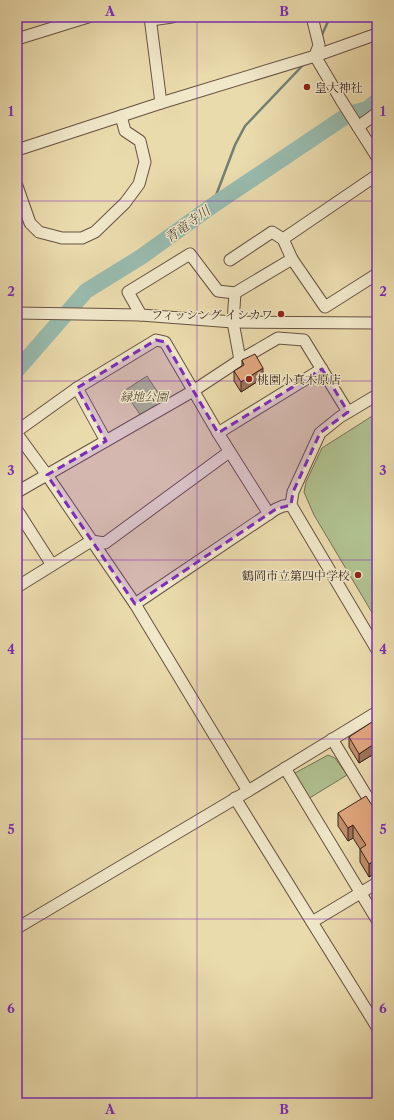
<svg xmlns="http://www.w3.org/2000/svg" width="394" height="1120" font-family="'Libre Caslon Text','Noto Serif JP',serif">
  <style>
    .park { fill: #b0c18f; stroke: #757255 }
    .lines { fill: none; stroke-linecap: round; stroke-linejoin: round }
    .stream { stroke: #727f73; stroke-width: 2.5 }
    .river { stroke: #98bbae; stroke-width: 16 }
    .minor-casing { stroke: #665240; stroke-width: 13 }
    .minor { stroke: #f1e8ca; stroke-width: 11 }
    .wall { fill: #c18e6b; stroke: #3a241b }
    .shaded-wall { fill: #9d7457; stroke: #3a241b }
    .building { fill: #e0a57c; stroke: #3a241b }
    .marked { fill: #7b2cbf; fill-opacity: 0.2; stroke: #7b2cbf; stroke-width: 3; stroke-dasharray: 8 5; stroke-linejoin: round }
    .grid { fill: none; stroke: #7b2cbf; stroke-width: 1; stroke-opacity: 0.55 }
    .poi-dot { fill: #8f2418; stroke: #f1e8ca; stroke-width: 1.5 }
    .labels { text-anchor: middle; dominant-baseline: central; stroke-width: 3; stroke-linejoin: round; paint-order: stroke }
    .poi-label { font-size: 12px; fill: #3a241b; stroke: #f1e8ca; text-anchor: start }
    .park-label { font-size: 12px; font-style: italic; fill: #584b38; stroke: #f1e8ca }
    .water-label { font-size: 13px; font-style: italic; fill: #524a40; stroke: #f1e8ca }
    .neatline { fill: none; stroke: #7b2cbf; stroke-width: 1.5 }
    .grid-label { font-size: 13px; text-anchor: middle; font-weight: bold; fill: #7b2cbf }
  </style>
  <rect width="100%" height="100%" fill="#eadbad"/>
  <filter id="stains"><feTurbulence type="fractalNoise" baseFrequency=".005" numOctaves="4"/><feColorMatrix values="0 0 0 0 .2 0 0 0 0 .09 0 0 0 0 .02 0 0 0 .5 -.17"/></filter>
  <radialGradient id="worn" r=".72"><stop offset=".6" stop-color="#630" stop-opacity="0"/><stop offset="1" stop-color="#630" stop-opacity=".3"/></radialGradient>
  <g class="park">
    <path d="M147 376 164 402 141 416 124 391Z"/>
    <path d="M377 413V621L314 515 304 492 306 482 322 448Z"/>
    <path d="M328 755 335 758 347 775 308 799 294 778 295 773Z"/>
  </g>
  <g class="lines">
    <g class="stream">
      <path d="M321 37 330 17"/>
      <path d="M212 206 235 145 245 126 305 63"/>
    </g>
    <path class="river" d="M17 370 86 291 141 257 212 206 349 114 367 109 377 101"/>
    <g class="minor-casing">
      <g id="minor">
        <path d="M150 17 161 103"/>
        <path d="M312 17 319 45 315 56 341 100 377 157"/>
        <path d="M151 20 172 17"/>
        <path d="M17 39 88 17"/>
        <path d="M358 127 377 113"/>
        <path d="M17 150 161 103 315 56 377 34"/>
        <path d="M17 186 30 223 39 232 62 238H82L95 232 125 203 139 184 145 162 140 141 125 131 121 116"/>
        <path d="M283 239 377 175"/>
        <path d="M230 260 272 232 283 239 292 259"/>
        <path d="M17 313 141 315 233 322 377 323"/>
        <path d="M141 315 128 292 190 254 218 291 235 293 292 259 325 307 377 274"/>
        <path d="M240 360 278 338 304 340 348 412"/>
        <path d="M77 388 106 441"/>
        <path d="M377 395 340 417 320 433 293 492 291 505 377 650"/>
        <path d="M17 431 77 388 156 340 165 342 218 433 269 514"/>
        <path d="M218 433 322 369"/>
        <path d="M17 434 47 475 135 604 248 791"/>
        <path d="M17 492 193 391 240 360 233 322 235 293"/>
        <path d="M17 510 52 565"/>
        <path d="M17 587 91 541 105 543 229 452"/>
        <path d="M135 604 276 509 283 506 291 505"/>
        <path d="M332 739 377 813"/>
        <path d="M285 768 377 920"/>
        <path d="M235 798 377 1027"/>
        <path d="M312 922 377 883"/>
        <path d="M17 928 248 791 377 712"/>
      </g>
    </g>
    <use href="#minor" class="minor"/>
  </g>
  <g class="wall">
    <path d="M242 360 263 378 241 392 234 381V371L242 366Z"/>
    <path d="M377 730V752L359 763 349 747V737Z"/>
    <path d="M338 813H377V872L369 877 360 862V849L353 838 348 841 338 826Z"/>
  </g>
  <g class="shaded-wall">
    <rect x="17" y="206" width="2" height="10"/>
    <path d="M263 368V378L241 392V382Z"/>
    <path d="M377 742V752L359 763V754Z"/>
    <path d="M353 825V838L348 841V828Z"/>
    <path d="M377 859V872L369 877V864Z"/>
  </g>
  <g class="building">
    <path d="M17 199 19 206H17Z"/>
    <path d="M255 354 263 368 241 382 234 371 244 365 242 360Z"/>
    <path d="M372 722 377 730V742L359 754 349 737Z"/>
    <path d="M366 796 377 813V859L369 864 360 849 366 845 353 825 348 828 338 813Z"/>
  </g>
  <path class="marked" d="M156 340 165 342 218 433 322 369 348 412 320 433 293 492 291 505 276 509 135 604 47 475 106 441 77 388Z"/>
  <path class="grid" d="M197 17V1103M17 201H377M17 381H377M17 560H377M17 739H377M17 919H377"/>
  <g class="poi-dot">
    <circle cx="307" cy="87" r="4"/>
    <circle cx="281" cy="314" r="4"/>
    <circle cx="249" cy="379" r="4"/>
    <circle cx="358" cy="575" r="4"/>
  </g>
  <g class="labels">
    <g class="poi-label">
      <text x="315" y="87">皇大神社</text>
      <text x="273" y="314" text-anchor="end">フィッシング イシカワ</text>
      <text x="257" y="379">桃園小真木原店</text>
      <text x="350" y="575" text-anchor="end">鶴岡市立第四中学校</text>
    </g>
    <g class="park-label">
      <text x="144" y="396">緑地公園</text>
    </g>
    <g class="water-label">
      <text transform="translate(187 224) rotate(-36)">青竜寺川</text>
    </g>
  </g>
  <rect width="394" height="1120" fill="none" stroke="#eadbad" stroke-width="44"/>
  <rect x="22" y="22" width="350" height="1076" class="neatline"/>
  <g class="grid-label">
    <text x="110" y="16">A</text>
    <text x="284" y="16">B</text>
    <text x="11" y="116">1</text>
    <text x="383" y="116">1</text>
    <text x="11" y="296">2</text>
    <text x="383" y="296">2</text>
    <text x="11" y="475">3</text>
    <text x="383" y="475">3</text>
    <text x="11" y="654">4</text>
    <text x="383" y="654">4</text>
    <text x="11" y="834">5</text>
    <text x="383" y="834">5</text>
    <text x="11" y="1013">6</text>
    <text x="383" y="1013">6</text>
    <text x="110" y="1114">A</text>
    <text x="284" y="1114">B</text>
  </g>
  <rect width="100%" height="100%" filter="url(#stains)"/>
  <rect width="100%" height="100%" fill="url(#worn)"/>
</svg>
